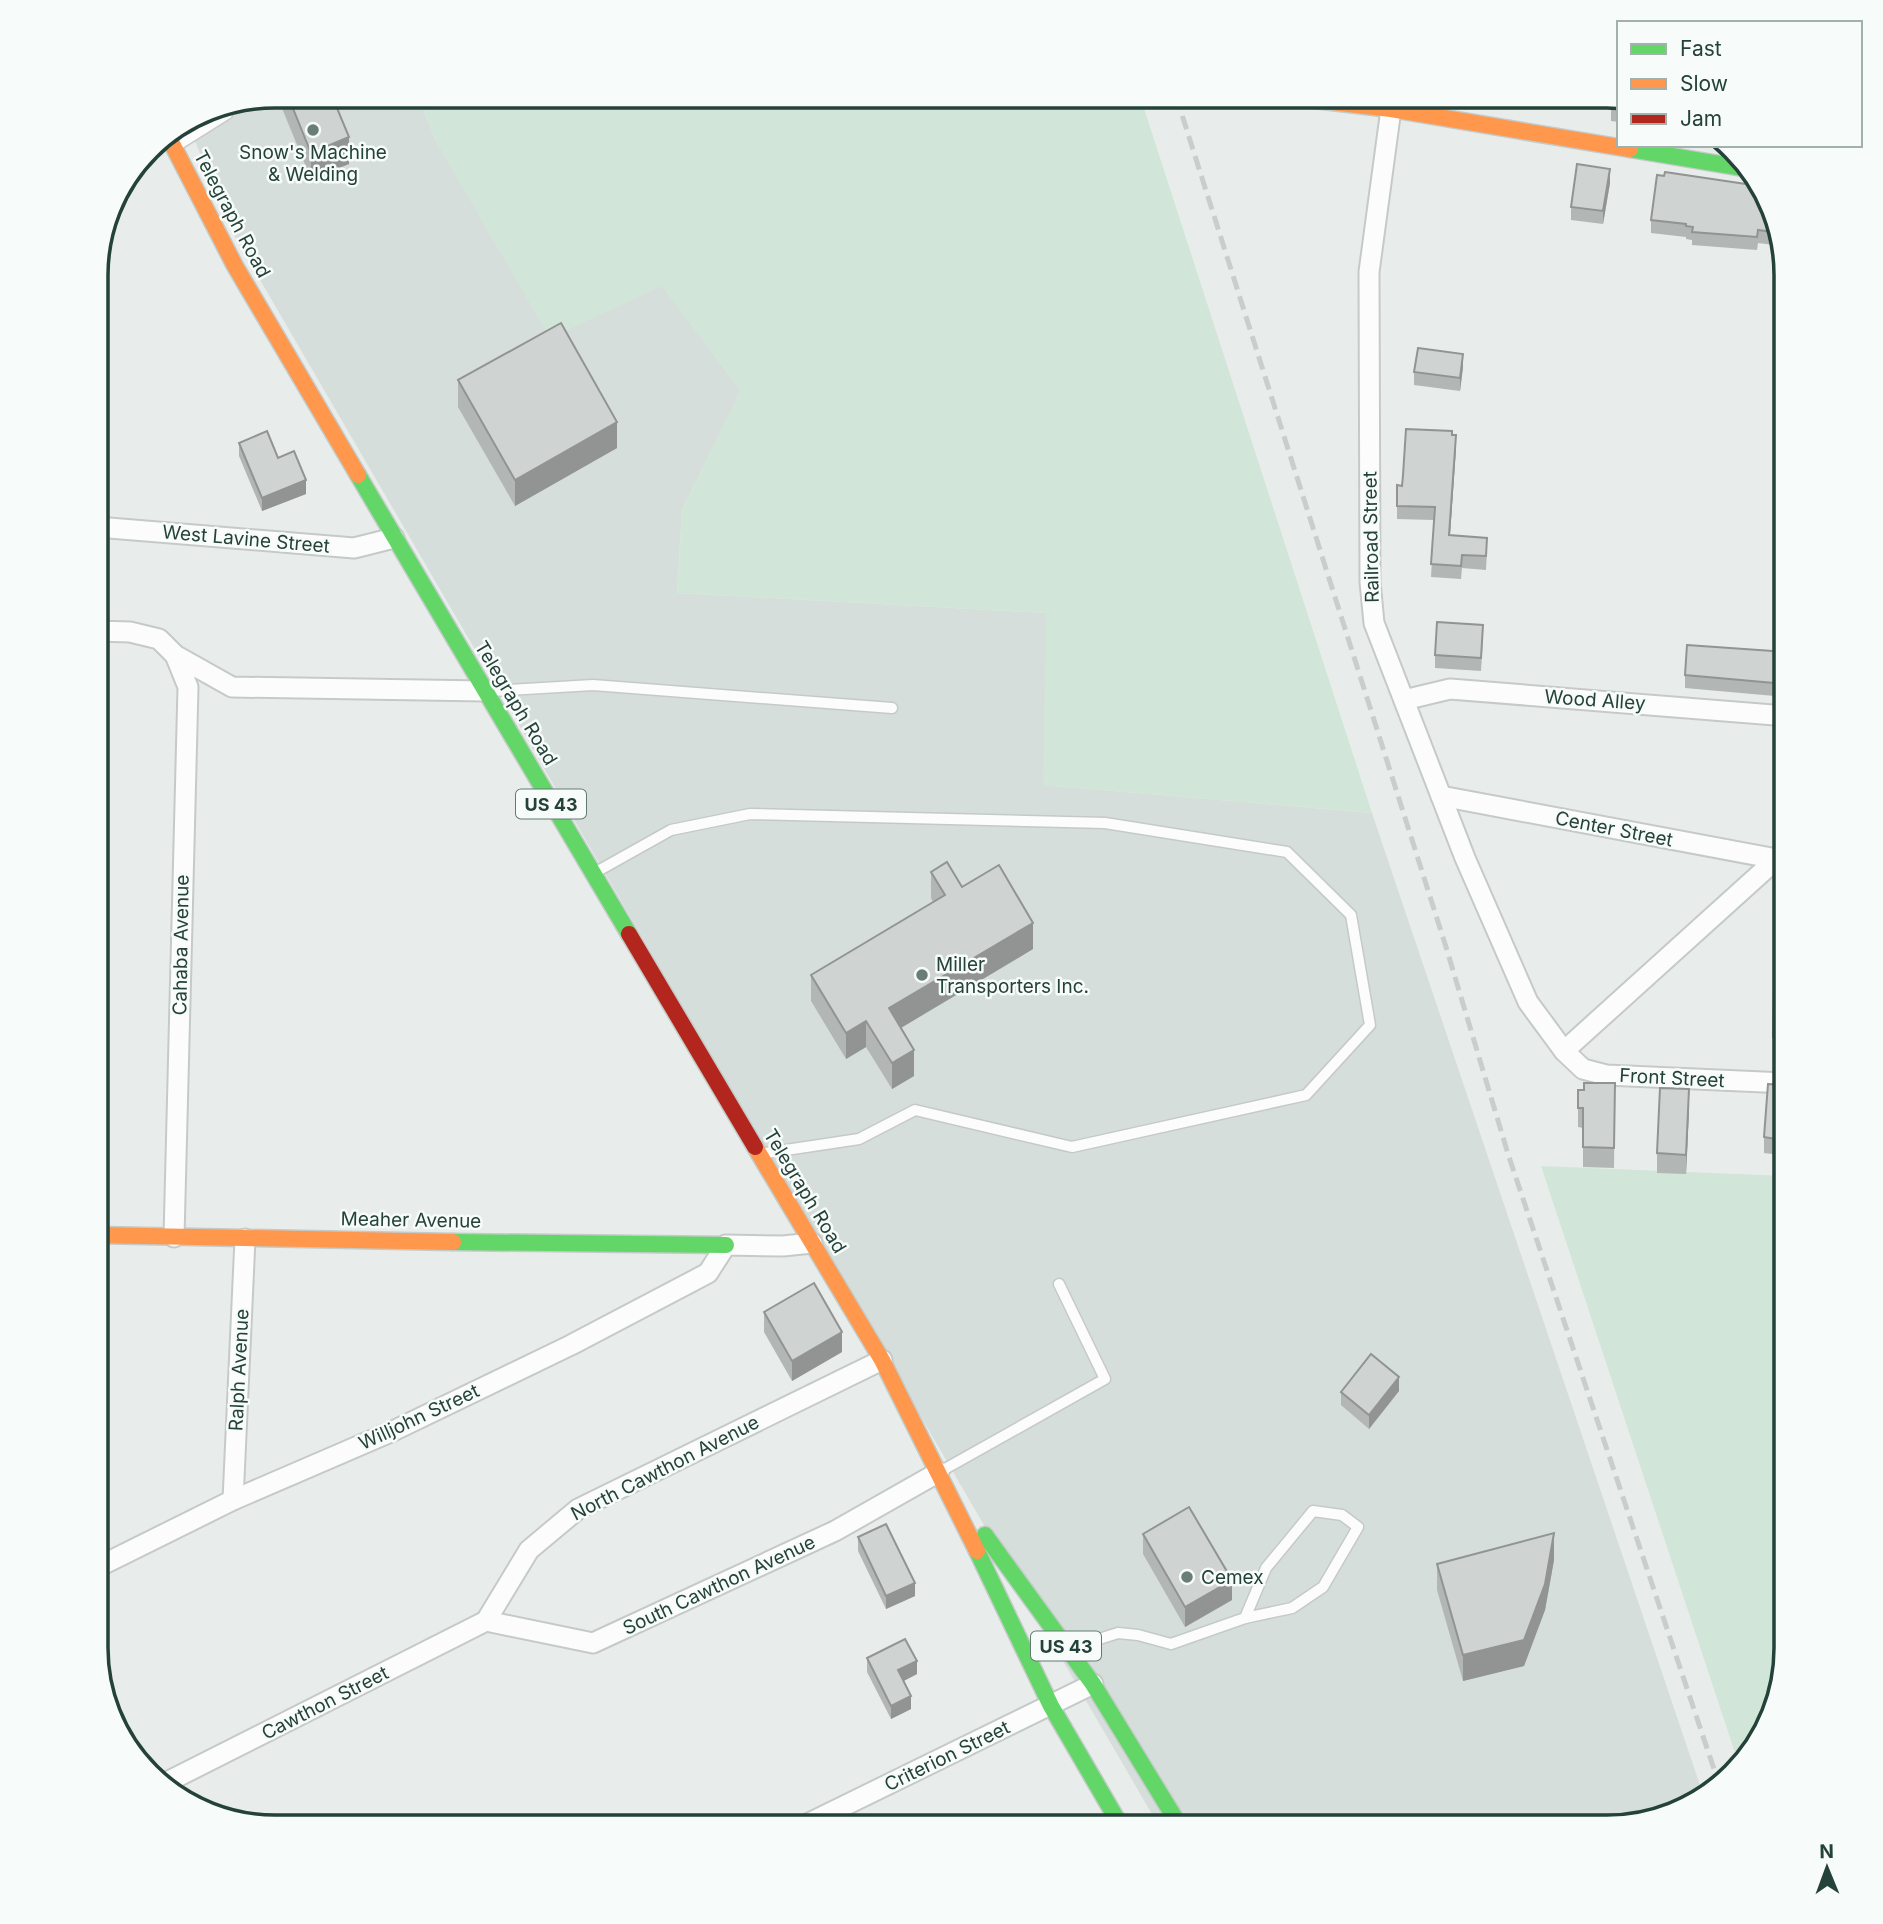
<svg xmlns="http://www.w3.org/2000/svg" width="1883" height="1924" font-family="Inter,sans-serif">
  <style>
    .built { fill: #d6dedb }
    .green { fill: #d1e6d8 }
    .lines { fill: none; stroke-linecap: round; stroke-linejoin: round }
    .lane-casing { stroke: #c5cac8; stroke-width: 13 }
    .street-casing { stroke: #c5cac8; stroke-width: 23 }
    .fast-casing { stroke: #c3cbc8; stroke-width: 19 }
    .slow-casing { stroke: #c3cbc8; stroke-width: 19 }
    .jam-casing { stroke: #c3cbc8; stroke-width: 19 }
    .lane { stroke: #fcfcfc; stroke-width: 10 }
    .street { stroke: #fcfcfc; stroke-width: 19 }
    .fast { stroke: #63d668; stroke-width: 16 }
    .slow { stroke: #ff974d; stroke-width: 16 }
    .jam { stroke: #b3261e; stroke-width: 16 }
    .rail { stroke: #c9cdcc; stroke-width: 5; stroke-dasharray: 14 7; stroke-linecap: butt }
    .wall { fill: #b2b6b5 }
    .shaded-wall { fill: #919493 }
    .building { fill: #cfd4d2; stroke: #919493; stroke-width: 2 }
    .poi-dot { fill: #697e78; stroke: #f7fbf9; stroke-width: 2.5 }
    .labels { text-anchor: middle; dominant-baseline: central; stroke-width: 5; stroke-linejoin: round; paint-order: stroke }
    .shield { fill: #f7fbf9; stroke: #637a73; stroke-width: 2 }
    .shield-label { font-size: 18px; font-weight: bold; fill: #24423a }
    .poi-label { font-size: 19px; fill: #24423a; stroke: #f7fbf9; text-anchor: start }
    .street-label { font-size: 19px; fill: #24423a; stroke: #f7fbf9 }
    .rim { fill: none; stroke: #24423a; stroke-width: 3.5 }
  </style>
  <rect width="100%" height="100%" fill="#e8edeb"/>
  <path class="built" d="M275 96H418L437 143 663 286 741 391 682 510 677 593 1047 613 1044 785 1372 813 1704 1797 1676 1814 1608 1828H1160L234 235 187 122 207 110Z"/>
  <g class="green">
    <path d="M418 96H1140L1372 813 1043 785 1046 613 677 593 682 510 741 391 662 286 550 338 437 143Z"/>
    <path d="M1541 1166 1787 1176V1649L1768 1728 1739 1765Z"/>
  </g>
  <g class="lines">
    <g class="lane-casing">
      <g id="lane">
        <path d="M176 146 227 114 226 106"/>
        <path d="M491 691 593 685 892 708"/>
        <path d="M596 872 671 830 750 814 1105 823 1287 852 1351 915 1370 1025 1306 1095 1072 1147 915 1110 859 1139 766 1153"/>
        <path d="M943 1470 1105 1379 1059 1284"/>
        <path d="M1313 1511 1342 1515 1358 1527 1323 1587 1292 1608 1245 1618 1266 1568Z"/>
        <path d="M1075 1652 1096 1640 1118 1633 1138 1635 1171 1644 1245 1618"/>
      </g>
    </g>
    <g class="street-casing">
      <g id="street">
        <path d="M1391 109 1369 272 1370 582 1374 623 1465 858 1528 1002 1564 1051 1583 1069 1606 1075 1787 1083"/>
        <path d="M97 527 354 548 394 538"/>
        <path d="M97 631 130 632 159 639 175 655 232 687 484 691"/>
        <path d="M1404 700 1450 689 1787 716"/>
        <path d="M1441 796 1787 861"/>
        <path d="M1564 1051 1781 855"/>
        <path d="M174 1237 188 687 175 655"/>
        <path d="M233 1500 245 1239"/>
        <path d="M96 1568 233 1500 393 1431 571 1345 708 1273 726 1245 783 1246 812 1243"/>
        <path d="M486 1621 593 1643 835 1531 939 1472"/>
        <path d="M486 1621 529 1550 578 1509 882 1360"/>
        <path d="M163 1784 486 1621"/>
        <path d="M799 1828 1093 1684"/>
      </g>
    </g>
    <g class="fast-casing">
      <g id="fast">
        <path d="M1630 149 1749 169"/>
        <path d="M358 475 629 934"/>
        <path d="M453 1242 726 1245"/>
        <path d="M985 1535 1093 1684 1181 1828"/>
        <path d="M977 1551 1051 1706 1122 1828"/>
      </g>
    </g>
    <g class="slow-casing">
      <g id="slow">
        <path d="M1290 97 1391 109 1630 149"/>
        <path d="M167 134 235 266 358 475"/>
        <path d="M755 1147 882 1360 977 1551"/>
        <path d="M96 1235 453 1242"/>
      </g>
    </g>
    <g class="jam-casing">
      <path id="jam" d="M629 934 755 1147"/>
    </g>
    <use href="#lane" class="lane"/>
    <use href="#street" class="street"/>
    <use href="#fast" class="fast"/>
    <use href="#slow" class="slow"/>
    <use href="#jam" class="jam"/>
    <path class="rail" d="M1176 96 1446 947 1508 1154 1720 1787"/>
  </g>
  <g class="wall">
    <path d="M277 96H332L349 164 311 179Z"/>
    <path d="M1619 97V122L1611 121V103Z"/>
    <path d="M1664 176 1777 217 1781 246 1758 243 1757 250 1692 245V240L1686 239V237L1651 233V220Z"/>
    <path d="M1610 183 1603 224 1571 220V207Z"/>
    <path d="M1463 367 1460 391 1414 385V372Z"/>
    <path d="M458 380 617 448 515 506 458 407Z"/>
    <path d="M1452 435 1456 448 1450 535 1487 551 1486 570 1462 568 1461 579 1431 577 1434 520 1397 519V485L1402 486Z"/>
    <path d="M239 443 278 458 306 494 262 511 239 456Z"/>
    <path d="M1483 638 1481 671 1435 668V655Z"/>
    <path d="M1787 652V697L1685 688V675Z"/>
    <path d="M931 872 962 887 1033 949 901 1028 914 1076 892 1089 866 1047 846 1059 811 1001V975L933 902 931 898Z"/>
    <path d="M1774 983H1787V1058L1773 1057Z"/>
    <path d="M1615 1083 1614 1168 1583 1167V1128L1578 1127V1090H1584Z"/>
    <path d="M1784 1090 1787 1091V1156L1764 1153V1137Z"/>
    <path d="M1689 1109 1686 1174 1657 1173V1153Z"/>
    <path d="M764 1312 842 1352 792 1381 764 1332Z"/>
    <path d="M1399 1391 1369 1429 1341 1405V1392Z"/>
    <path d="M1143 1534 1232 1600 1185 1627 1143 1554Z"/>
    <path d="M858 1537 915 1596 886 1609 858 1551Z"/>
    <path d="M1554 1560 1545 1610 1524 1666 1463 1681 1437 1590V1564Z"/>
    <path d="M867 1658 917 1674 903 1681 911 1709 891 1719 867 1672Z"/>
  </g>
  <g class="shaded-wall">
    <path d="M266 98 253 103V101Z"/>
    <path d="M349 137V164L311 179V153Z"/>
    <path d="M1610 169V183L1603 224V211Z"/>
    <path d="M1463 354V367L1460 391V378Z"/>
    <path d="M617 422V448L515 506V480Z"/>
    <path d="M1456 435V448L1449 548V535Z"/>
    <path d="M306 480V494L262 511V498Z"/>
    <path d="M1033 923V949L889 1035V1008Z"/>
    <path d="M866 1021V1047L846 1059V1033Z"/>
    <path d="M914 1050V1076L892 1089V1063Z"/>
    <path d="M1689 1089V1109L1686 1174V1155Z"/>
    <path d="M842 1332V1352L792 1381V1361Z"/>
    <path d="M1399 1377V1391L1369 1429V1415Z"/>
    <path d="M1554 1533V1560L1545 1610 1524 1666 1463 1681V1655Z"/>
    <path d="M1232 1580V1600L1185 1627V1607Z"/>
    <path d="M915 1583V1596L886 1609V1596Z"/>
    <path d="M917 1661V1674L898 1684V1670Z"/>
    <path d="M911 1696V1709L891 1719V1706Z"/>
  </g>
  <g class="building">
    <path d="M288 96H332L349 137 311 153Z"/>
    <path d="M1612 97H1619V105L1611 103Z"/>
    <path d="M1577 164 1610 169 1603 211 1571 207Z"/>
    <path d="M1665 172 1759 186 1777 217 1780 233 1758 230 1757 237 1692 232 1693 227 1686 226V224L1651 220 1657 175 1664 176Z"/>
    <path d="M561 323 617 422 515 480 458 380Z"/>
    <path d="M1418 348 1463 354 1460 378 1414 372Z"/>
    <path d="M1406 429 1452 431V435H1456L1449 535 1487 538 1486 556 1462 555 1461 566 1431 564 1435 507 1397 506V485L1402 486 1403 475Z"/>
    <path d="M267 431 278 458 294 451 306 480 262 498 239 443Z"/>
    <path d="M1437 622 1483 625 1481 658 1435 655Z"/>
    <path d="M1687 645 1787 652V684L1685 675Z"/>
    <path d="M947 862 962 887 999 865 1033 923 889 1008 914 1050 892 1063 866 1021 846 1033 811 975 945 895 931 872Z"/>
    <path d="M1774 983H1787V1038L1773 1037Z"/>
    <path d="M1584 1083H1615L1614 1148 1583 1147V1108H1578V1090H1584Z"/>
    <path d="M1768 1084 1784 1085V1090L1787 1091V1141L1764 1137Z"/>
    <path d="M1660 1088 1689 1089 1686 1155 1657 1153Z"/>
    <path d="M814 1283 842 1332 792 1361 764 1312Z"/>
    <path d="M1371 1354 1399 1377 1369 1415 1341 1392Z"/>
    <path d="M1189 1507 1232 1580 1185 1607 1143 1534Z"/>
    <path d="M886 1524 915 1583 886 1596 858 1537Z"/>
    <path d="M1554 1533 1545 1584 1524 1640 1463 1655 1437 1564Z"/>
    <path d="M905 1639 917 1661 898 1670 911 1696 891 1706 867 1658Z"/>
    <path d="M1678 1805 1680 1812 1676 1814 1633 1823 1632 1820Z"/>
    <path d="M1514 1823 1516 1828H1504Z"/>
  </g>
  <g class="poi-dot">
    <circle cx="313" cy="130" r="7"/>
    <circle cx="922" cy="975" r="7"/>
    <circle cx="1187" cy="1577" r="7"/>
  </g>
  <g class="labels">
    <g class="shield">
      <rect x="516" y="789.5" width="70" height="29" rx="5"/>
      <rect x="1031" y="1631.5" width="70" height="29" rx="5"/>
    </g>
    <g class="shield-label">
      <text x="551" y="804">US 43</text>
      <text x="1066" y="1646">US 43</text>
    </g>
    <g class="poi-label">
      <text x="313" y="152" text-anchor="middle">Snow's Machine<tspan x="313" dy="22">&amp; Welding</tspan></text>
      <text x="936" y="964">Miller<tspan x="936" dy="22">Transporters Inc.</tspan></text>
      <text x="1201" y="1577">Cemex</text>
    </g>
    <g class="street-label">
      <text transform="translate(232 214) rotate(62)">Telegraph Road</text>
      <text transform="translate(1371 537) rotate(-91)">Railroad Street</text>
      <text transform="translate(246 539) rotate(5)">West Lavine Street</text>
      <text transform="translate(1595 700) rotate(4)">Wood Alley</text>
      <text transform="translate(516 703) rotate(59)">Telegraph Road</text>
      <text transform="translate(1614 829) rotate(11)">Center Street</text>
      <text transform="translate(181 945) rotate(-89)">Cahaba Avenue</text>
      <text transform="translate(1672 1078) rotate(3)">Front Street</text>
      <text transform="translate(805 1191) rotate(59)">Telegraph Road</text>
      <text transform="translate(411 1220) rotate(1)">Meaher Avenue</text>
      <text transform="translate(239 1370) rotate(-87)">Ralph Avenue</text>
      <text transform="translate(419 1417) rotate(-25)">Willjohn Street</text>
      <text transform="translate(665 1468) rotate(-27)">North Cawthon Avenue</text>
      <text transform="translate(719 1585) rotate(-25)">South Cawthon Avenue</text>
      <text transform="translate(325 1703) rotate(-27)">Cawthon Street</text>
      <text transform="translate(947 1756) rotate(-26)">Criterion Street</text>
    </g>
  </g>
  <path d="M0 0H1883V1924H0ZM275 108H1607A167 167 0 0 1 1774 275V1648A167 167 0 0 1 1607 1815H275A167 167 0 0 1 108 1648V275A167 167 0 0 1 275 108Z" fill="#f7fbf9" fill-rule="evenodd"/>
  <path class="rim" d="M275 108H1607A167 167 0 0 1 1774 275V1648A167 167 0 0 1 1607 1815H275A167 167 0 0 1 108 1648V275A167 167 0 0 1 275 108Z"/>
  <rect x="1617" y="21" width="245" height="126" fill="#f7fbf9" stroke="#a3b1ad" stroke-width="2"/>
  <rect x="1631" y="44" width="35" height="10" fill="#63d668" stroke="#a3b1ad" stroke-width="2"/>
  <text x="1680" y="56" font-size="21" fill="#24423a">Fast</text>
  <rect x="1631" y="79" width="35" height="10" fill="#ff974d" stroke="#a3b1ad" stroke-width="2"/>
  <text x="1680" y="91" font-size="21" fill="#24423a">Slow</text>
  <rect x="1631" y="114" width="35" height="10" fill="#b3261e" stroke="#a3b1ad" stroke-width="2"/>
  <text x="1680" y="126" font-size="21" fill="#24423a">Jam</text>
  <g transform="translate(1827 1868) rotate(359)" stroke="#f7fbf9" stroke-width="5" paint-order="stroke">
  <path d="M0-5L12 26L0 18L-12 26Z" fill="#24423a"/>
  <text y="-10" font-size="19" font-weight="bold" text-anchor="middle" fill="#24423a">N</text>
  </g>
</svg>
